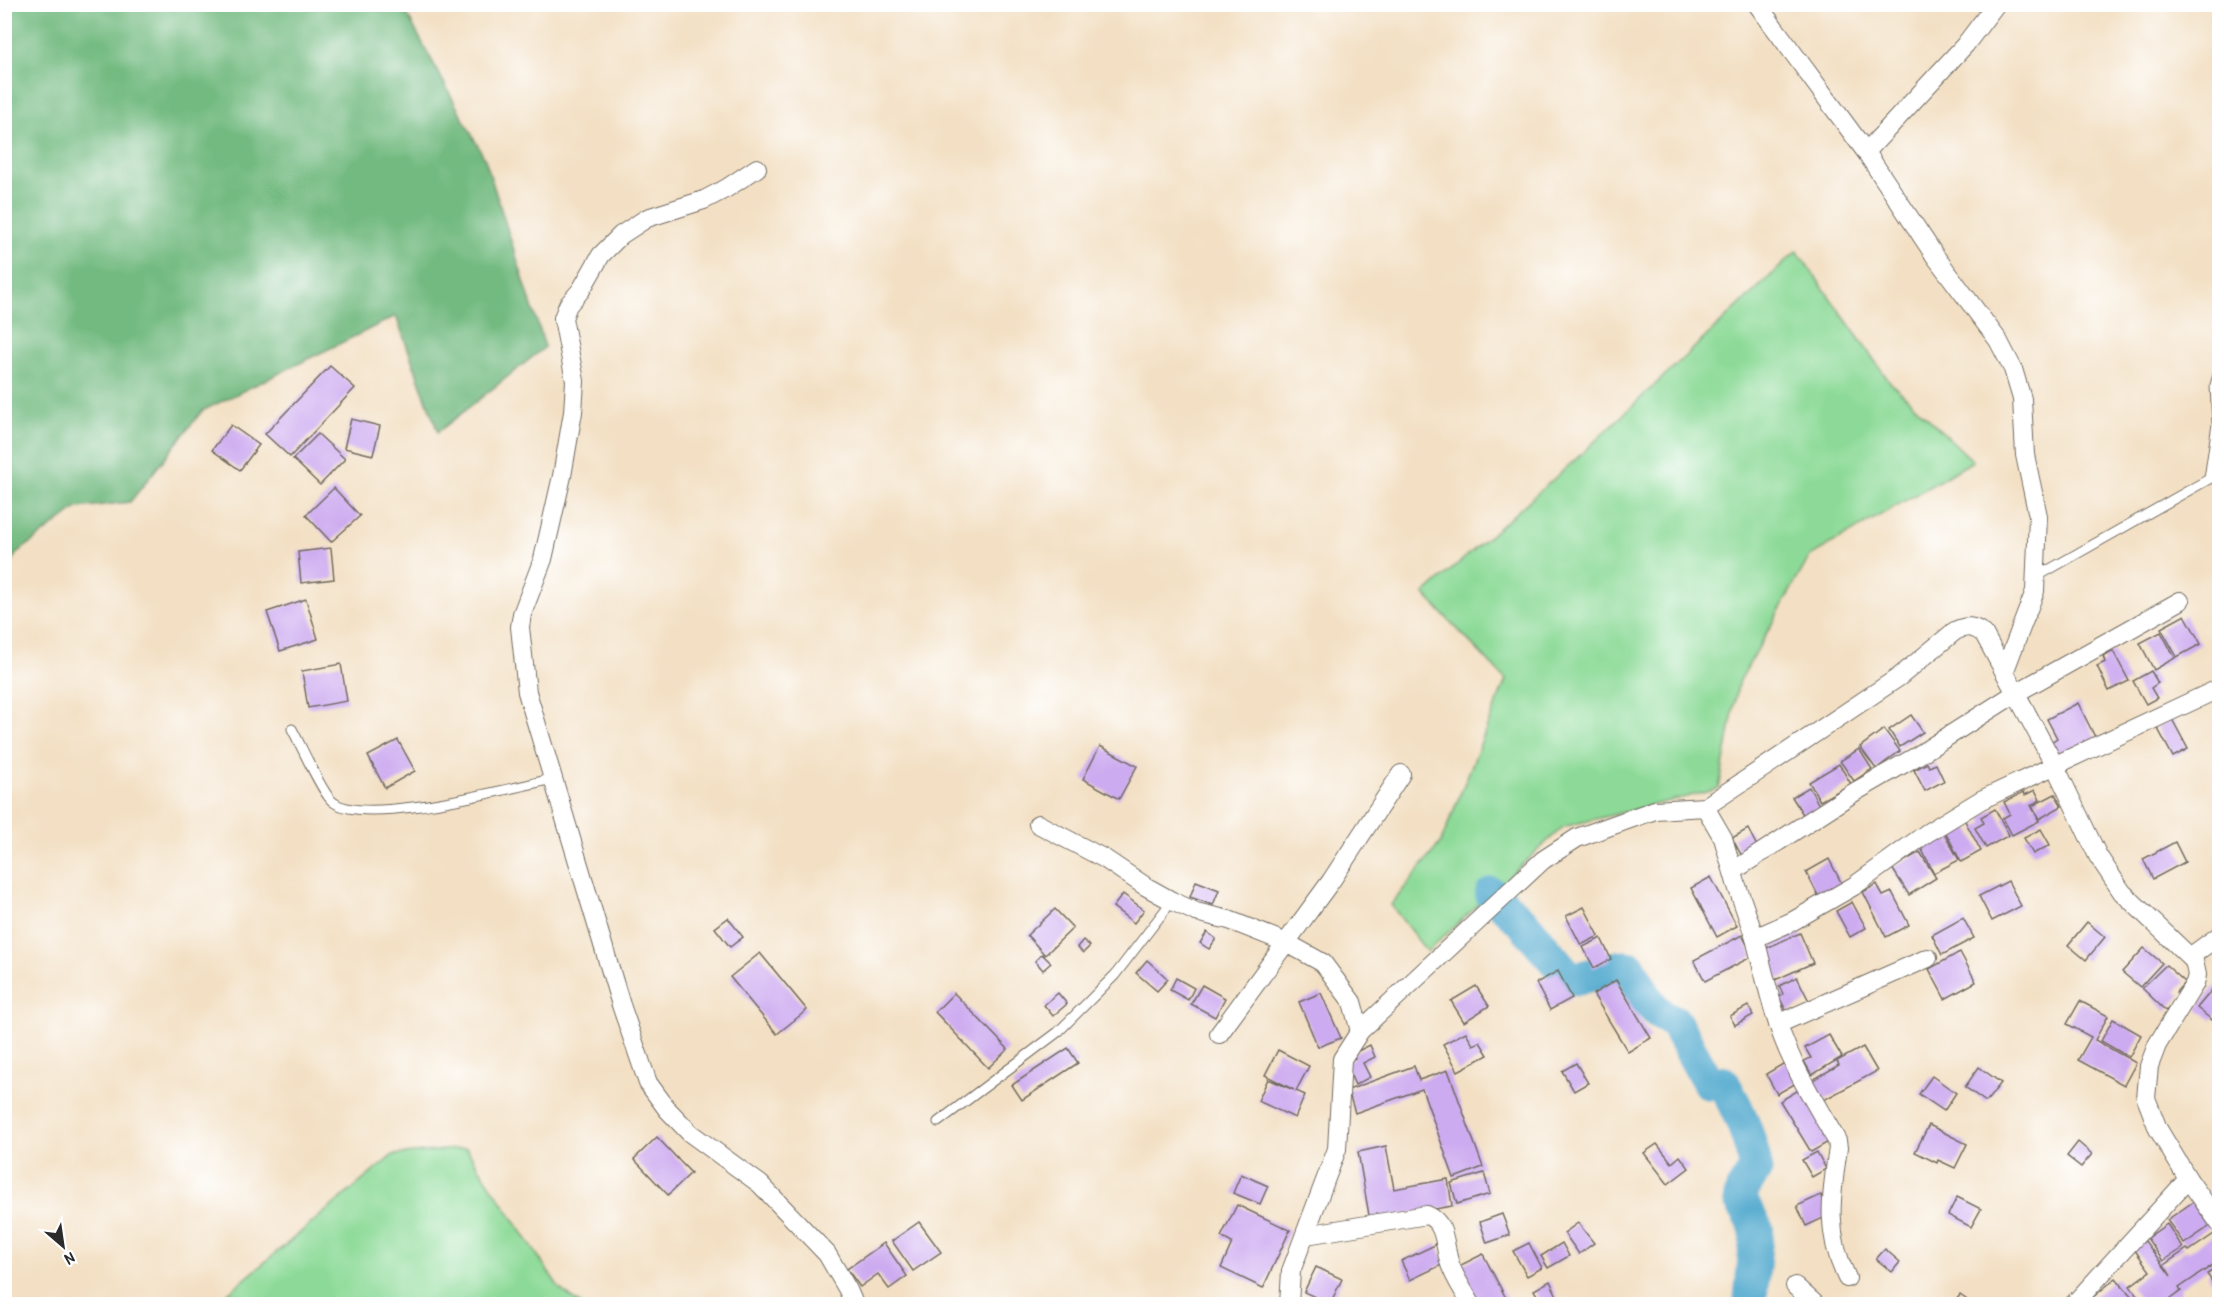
<svg xmlns="http://www.w3.org/2000/svg" width="2224" height="1309" font-family="'Patrick Hand',sans-serif">
  <style>
    .green { fill: #8dda98; stroke: #5c8262; stroke-width: 1.5 }
    .forest { fill: #72ba80; stroke: #4e7256; stroke-width: 1.5 }
    .lines { fill: none; stroke-linecap: round; stroke-linejoin: round }
    .river { stroke: #50a8cd; stroke-width: 34 }
    .building { fill: #cdabf0 }
    .lane-casing { stroke: #716a61; stroke-width: 11 }
    .street-casing { stroke: #716a61; stroke-width: 20 }
    .lane { stroke: #fff; stroke-width: 9 }
    .street { stroke: #fff; stroke-width: 18 }
  </style>
  <rect width="100%" height="100%" fill="#fff"/>
  <filter id="ink" filterUnits="userSpaceOnUse"><feTurbulence type="fractalNoise" baseFrequency=".0167" numOctaves="2"/><feDisplacementMap in="SourceGraphic" scale="12" xChannelSelector="R" yChannelSelector="G"/><feConvolveMatrix kernelMatrix="1 2 1 2 8 2 1 2 1" color-interpolation-filters="sRGB"/></filter>
  <filter id="wash" filterUnits="userSpaceOnUse"><feTurbulence type="fractalNoise" baseFrequency=".008" numOctaves="4" result="noise"/><feDisplacementMap in="SourceGraphic" scale="24" xChannelSelector="R" yChannelSelector="G"/><feGaussianBlur stdDeviation="1.35" result="paint"/><feColorMatrix in="noise" values="0 0 0 0 0 0 0 0 0 0 0 0 0 0 0 0 0 1.4 0 .05"/><feComposite in="paint" operator="in"/></filter>
  <g filter="url(#wash)">
    <rect width="100%" height="100%" fill="#f3e0c4"/>
    <g class="green">
      <path d="M1797 251 1889 381 1973 461 1810 556 1738 684 1719 789 1563 827 1427 952 1391 905 1441 842 1506 680 1424 594 1575 460Z"/>
      <path d="M466 1148 560 1289 580 1304H215L393 1155Z"/>
    </g>
    <path class="forest" d="M5 4 402 5 485 159 545 347 438 432 396 316 202 411 130 502 77 508 16 554 5 580Z"/>
    <g class="lines">
      <path class="river" d="M1492 894 1524 924 1566 974 1577 979 1619 967 1630 968C1642 989 1650 1014 1674 1021L1709 1083H1723C1739 1110 1750 1137 1756 1168L1742 1190 1740 1199 1757 1230 1750 1304"/>
    </g>
    <g id="blocks">
      <g class="building">
        <path d="M330 366 355 388 290 457 265 434Z"/>
        <path d="M351 419 380 426 373 455 344 448Z"/>
        <path d="M231 425 259 445 240 470 212 450Z"/>
        <path d="M318 434 345 459 320 485 293 459Z"/>
        <path d="M334 488 360 516 331 542 306 515Z"/>
        <path d="M331 548 334 579 301 583 298 552Z"/>
        <path d="M306 599 318 639 280 651 267 612Z"/>
        <path d="M2185 615 2201 644 2177 657 2161 628Z"/>
        <path d="M2161 632 2175 658 2154 670 2140 643Z"/>
        <path d="M2113 651 2129 681 2109 691 2097 666 2105 662 2103 656Z"/>
        <path d="M341 664 347 701 308 708 302 671Z"/>
        <path d="M2151 671 2158 683 2151 688 2157 698 2146 704 2133 681Z"/>
        <path d="M2078 703 2097 741 2061 760 2051 742 2057 738 2047 719Z"/>
        <path d="M1911 715 1923 732 1900 747 1889 730Z"/>
        <path d="M2172 719 2188 749 2173 757 2157 727Z"/>
        <path d="M1884 729 1900 751 1876 769 1860 747Z"/>
        <path d="M398 740 415 771 385 788 368 756Z"/>
        <path d="M1100 746 1137 766 1119 799 1083 779Z"/>
        <path d="M1859 749 1872 769 1854 781 1840 761Z"/>
        <path d="M1927 763 1929 767 1936 764 1944 781 1925 791 1914 770Z"/>
        <path d="M1839 764 1851 784 1820 801 1809 782Z"/>
        <path d="M1809 787 1820 807 1804 816 1792 797Z"/>
        <path d="M2035 790 2040 800 2031 805 2039 821 2012 835 2003 818 2010 814 2004 802 2024 792 2025 795Z"/>
        <path d="M2055 794 2062 806 2039 819 2032 806Z"/>
        <path d="M1995 809 2009 835 1986 848 1975 828 1984 823 1981 817Z"/>
        <path d="M1964 819 1981 851 1961 862 1944 829Z"/>
        <path d="M1748 829 1759 850 1743 858 1732 838Z"/>
        <path d="M2041 829 2050 845 2033 854 2024 838Z"/>
        <path d="M1943 831 1959 860 1934 873 1919 844Z"/>
        <path d="M2175 842 2185 862 2153 879 2143 859Z"/>
        <path d="M1920 852 1936 878 1909 895 1892 868Z"/>
        <path d="M1829 859 1844 888 1821 901 1806 872Z"/>
        <path d="M1711 877 1737 926 1717 937 1691 888Z"/>
        <path d="M1196 881 1219 890 1213 905 1190 897Z"/>
        <path d="M2008 881 2021 906 1992 921 1979 896Z"/>
        <path d="M1877 884 1883 896 1892 892 1909 925 1886 937 1863 892Z"/>
        <path d="M1123 894 1144 910 1134 923 1113 907Z"/>
        <path d="M1852 902 1866 928 1850 937 1836 911Z"/>
        <path d="M1584 907 1599 936 1581 945 1566 916Z"/>
        <path d="M1055 909 1073 928 1045 955 1027 935Z"/>
        <path d="M728 918 743 937 730 947 715 928Z"/>
        <path d="M1963 918 1974 938 1942 955 1932 935Z"/>
        <path d="M2087 922 2105 937 2086 960 2068 945Z"/>
        <path d="M1207 932 1216 939 1209 949 1200 943Z"/>
        <path d="M1800 933 1813 963 1775 980 1762 950Z"/>
        <path d="M1742 935 1753 956 1705 981 1694 960Z"/>
        <path d="M1601 938 1611 959 1594 968 1583 947Z"/>
        <path d="M1083 940 1090 946 1083 953 1077 947Z"/>
        <path d="M2144 948 2162 963 2140 987 2122 972Z"/>
        <path d="M1960 952 1976 982 1945 999 1929 969Z"/>
        <path d="M760 953 807 1010 777 1034 730 977Z"/>
        <path d="M1042 954 1051 963 1043 970 1035 961Z"/>
        <path d="M1147 960 1168 979 1157 991 1136 973Z"/>
        <path d="M2166 965 2185 982 2176 992 2181 995 2166 1011 2142 988Z"/>
        <path d="M1558 971 1572 998 1550 1010 1536 983Z"/>
        <path d="M1797 977 1809 1001 1787 1012 1779 997 1783 994 1779 986Z"/>
        <path d="M1176 978 1194 988 1188 1000 1170 990Z"/>
        <path d="M1616 980 1651 1038 1628 1052 1593 994Z"/>
        <path d="M1202 985 1225 998 1215 1017 1191 1004Z"/>
        <path d="M2216 985 2220 988V1011L2212 1020 2197 1008Z"/>
        <path d="M1476 986 1489 1006 1464 1022 1451 1001Z"/>
        <path d="M954 993 1008 1049 988 1068 935 1012Z"/>
        <path d="M1058 993 1067 1004 1053 1016 1044 1005Z"/>
        <path d="M1321 993 1341 1038 1318 1047 1299 1002Z"/>
        <path d="M2080 1001 2108 1016 2095 1040 2136 1063 2124 1085 2078 1060 2091 1037 2067 1024Z"/>
        <path d="M1748 1006 1753 1015 1735 1025 1730 1016Z"/>
        <path d="M2113 1019 2141 1035 2129 1057 2101 1041Z"/>
        <path d="M1466 1032 1473 1045 1480 1042 1488 1055 1458 1071 1443 1044Z"/>
        <path d="M1829 1035 1842 1057 1812 1075 1804 1061 1811 1058 1805 1048Z"/>
        <path d="M1370 1045 1375 1057 1363 1063 1370 1077 1355 1085 1345 1063 1355 1058 1352 1054Z"/>
        <path d="M1863 1047 1877 1071 1822 1101 1811 1081 1839 1065 1837 1061Z"/>
        <path d="M1068 1048 1078 1063 1022 1100 1012 1085Z"/>
        <path d="M1278 1050 1309 1066 1296 1091 1305 1095 1295 1118 1258 1101 1268 1079 1294 1090 1265 1075Z"/>
        <path d="M1788 1061 1800 1081 1777 1094 1766 1074Z"/>
        <path d="M1576 1063 1588 1083 1574 1091 1562 1071Z"/>
        <path d="M1414 1066 1419 1080 1448 1070 1483 1167 1454 1178 1422 1089 1355 1113 1348 1090Z"/>
        <path d="M1979 1067 2001 1083 1986 1102 1965 1087Z"/>
        <path d="M1932 1076 1956 1093 1944 1111 1919 1094Z"/>
        <path d="M1802 1088 1832 1140 1811 1152 1780 1101Z"/>
        <path d="M1929 1125 1967 1144 1955 1168 1938 1160 1937 1163 1915 1152Z"/>
        <path d="M657 1137 691 1173 668 1195 634 1159Z"/>
        <path d="M2078 1142 2092 1154 2081 1167 2067 1156Z"/>
        <path d="M1657 1144 1672 1163 1680 1156 1689 1168 1668 1184 1644 1153Z"/>
        <path d="M1386 1146 1394 1189 1448 1179 1452 1206 1370 1221 1358 1152Z"/>
        <path d="M1817 1152 1826 1169 1812 1177 1802 1160Z"/>
        <path d="M1484 1173 1490 1194 1457 1204 1451 1183Z"/>
        <path d="M1241 1174 1268 1186 1260 1204 1233 1193Z"/>
        <path d="M1821 1195 1830 1215 1806 1226 1797 1206Z"/>
        <path d="M1957 1197 1981 1209 1971 1227 1948 1215Z"/>
        <path d="M2193 1202 2210 1226 2184 1244 2167 1220Z"/>
        <path d="M1237 1205 1290 1230 1263 1288 1221 1268 1232 1243 1221 1237Z"/>
        <path d="M1502 1214 1510 1235 1487 1243 1480 1222Z"/>
        <path d="M919 1222 941 1252 913 1271 892 1241Z"/>
        <path d="M1578 1223 1594 1243 1579 1254 1564 1233Z"/>
        <path d="M2167 1224 2183 1248 2163 1261 2147 1238Z"/>
        <path d="M2217 1232 2220 1236V1260L2179 1288 2181 1291 2163 1304H2144L2130 1286 2150 1271 2134 1249 2145 1241 2171 1276 2164 1265 2187 1249 2189 1251Z"/>
        <path d="M884 1243 907 1276 889 1289 878 1274 860 1287 847 1269Z"/>
        <path d="M1529 1243 1542 1268 1527 1276 1513 1251Z"/>
        <path d="M1562 1243 1569 1256 1548 1268 1541 1256Z"/>
        <path d="M1437 1244 1446 1263 1410 1280 1401 1261Z"/>
        <path d="M1885 1249 1900 1262 1892 1272 1876 1259Z"/>
        <path d="M1483 1254 1509 1304H1478L1459 1266Z"/>
        <path d="M2220 1266V1293L2207 1274Z"/>
        <path d="M1316 1267 1342 1279 1330 1304 1304 1292Z"/>
        <path d="M2116 1278 2132 1297 2123 1304H2097L2092 1298Z"/>
        <path d="M1550 1281 1558 1298 1542 1304 1534 1290Z"/>
        <path d="M1960 1295 1973 1304H1953Z"/>
      </g>
    </g>
  </g>
  <g filter="url(#ink)">
    <use href="#blocks" fill-opacity="0" stroke="#716a61" stroke-width="1.5"/>
    <g class="lines">
      <g class="lane-casing">
        <g id="lane">
          <path d="M2209 479 2220 474"/>
          <path d="M2036 577 2209 479 2217 424 2215 385 2220 368"/>
          <path d="M292 729C301 745 321 791 332 801 362 828 513 787 553 779"/>
          <path d="M938 1122 1058 1032 1115 975 1172 901"/>
        </g>
      </g>
      <g class="street-casing">
        <g id="street">
          <path d="M1757 4 1866 152 1935 256 1998 340 2013 369 2022 399 2025 455 2038 516 2035 591 2005 670"/>
          <path d="M1866 152 1965 45 1996 4"/>
          <path d="M757 168 727 188 704 200 647 218 621 235 601 255 581 290 568 305 563 318 575 381 573 412 562 476 543 559 522 614 520 627 527 692 621 1005 648 1083 667 1109 690 1133 760 1184 827 1254 848 1290 854 1304"/>
          <path d="M1705 807 1899 677 1955 631C1966 625 1974 626 1984 634L2055 766 2098 856 2122 892 2194 961 2197 975 2195 983 2157 1045 2149 1066 2146 1098 2158 1129 2188 1179 2220 1224"/>
          <path d="M1038 824 1105 859 1145 886 1172 901 1196 912 1229 920 1287 943 1323 963 1352 1002 1360 1031"/>
          <path d="M1733 871 1853 793 1917 756 2016 693 2180 601"/>
          <path d="M1755 938C1762 966 1769 996 1778 1024 1791 1065 1816 1104 1837 1141L1838 1148C1831 1196 1825 1233 1847 1278"/>
          <path d="M2191 956 2220 935"/>
          <path d="M1778 1024 1928 958"/>
          <path d="M1219 1034 1331 881 1401 774"/>
          <path d="M1306 1235 1427 1215C1446 1223 1444 1244 1449 1261 1453 1276 1464 1291 1471 1304"/>
          <path d="M1795 1286 1815 1304"/>
          <path d="M1289 1304 1291 1271 1337 1149 1342 1059 1360 1031 1543 860 1577 838 1655 810 1705 807 1723 838 1736 883 1755 938 1793 921 1854 886 1927 833 1981 800 2220 688"/>
          <path d="M2074 1304 2188 1179"/>
        </g>
      </g>
      <use href="#lane" class="lane"/>
      <use href="#street" class="street"/>
    </g>
  </g>
  <rect width="2224" height="1309" fill="none" stroke="#fff" stroke-width="24"/>
  <g transform="translate(63 1246) rotate(151)" stroke="#ffffff" stroke-width="4.5" paint-order="stroke">
  <path d="M0-4.5L10 22L0 15L-10 22Z" fill="#2b2b2b"/>
  <text y="-9" font-size="16" font-weight="bold" text-anchor="middle" fill="#2b2b2b">N</text>
  </g>
</svg>
